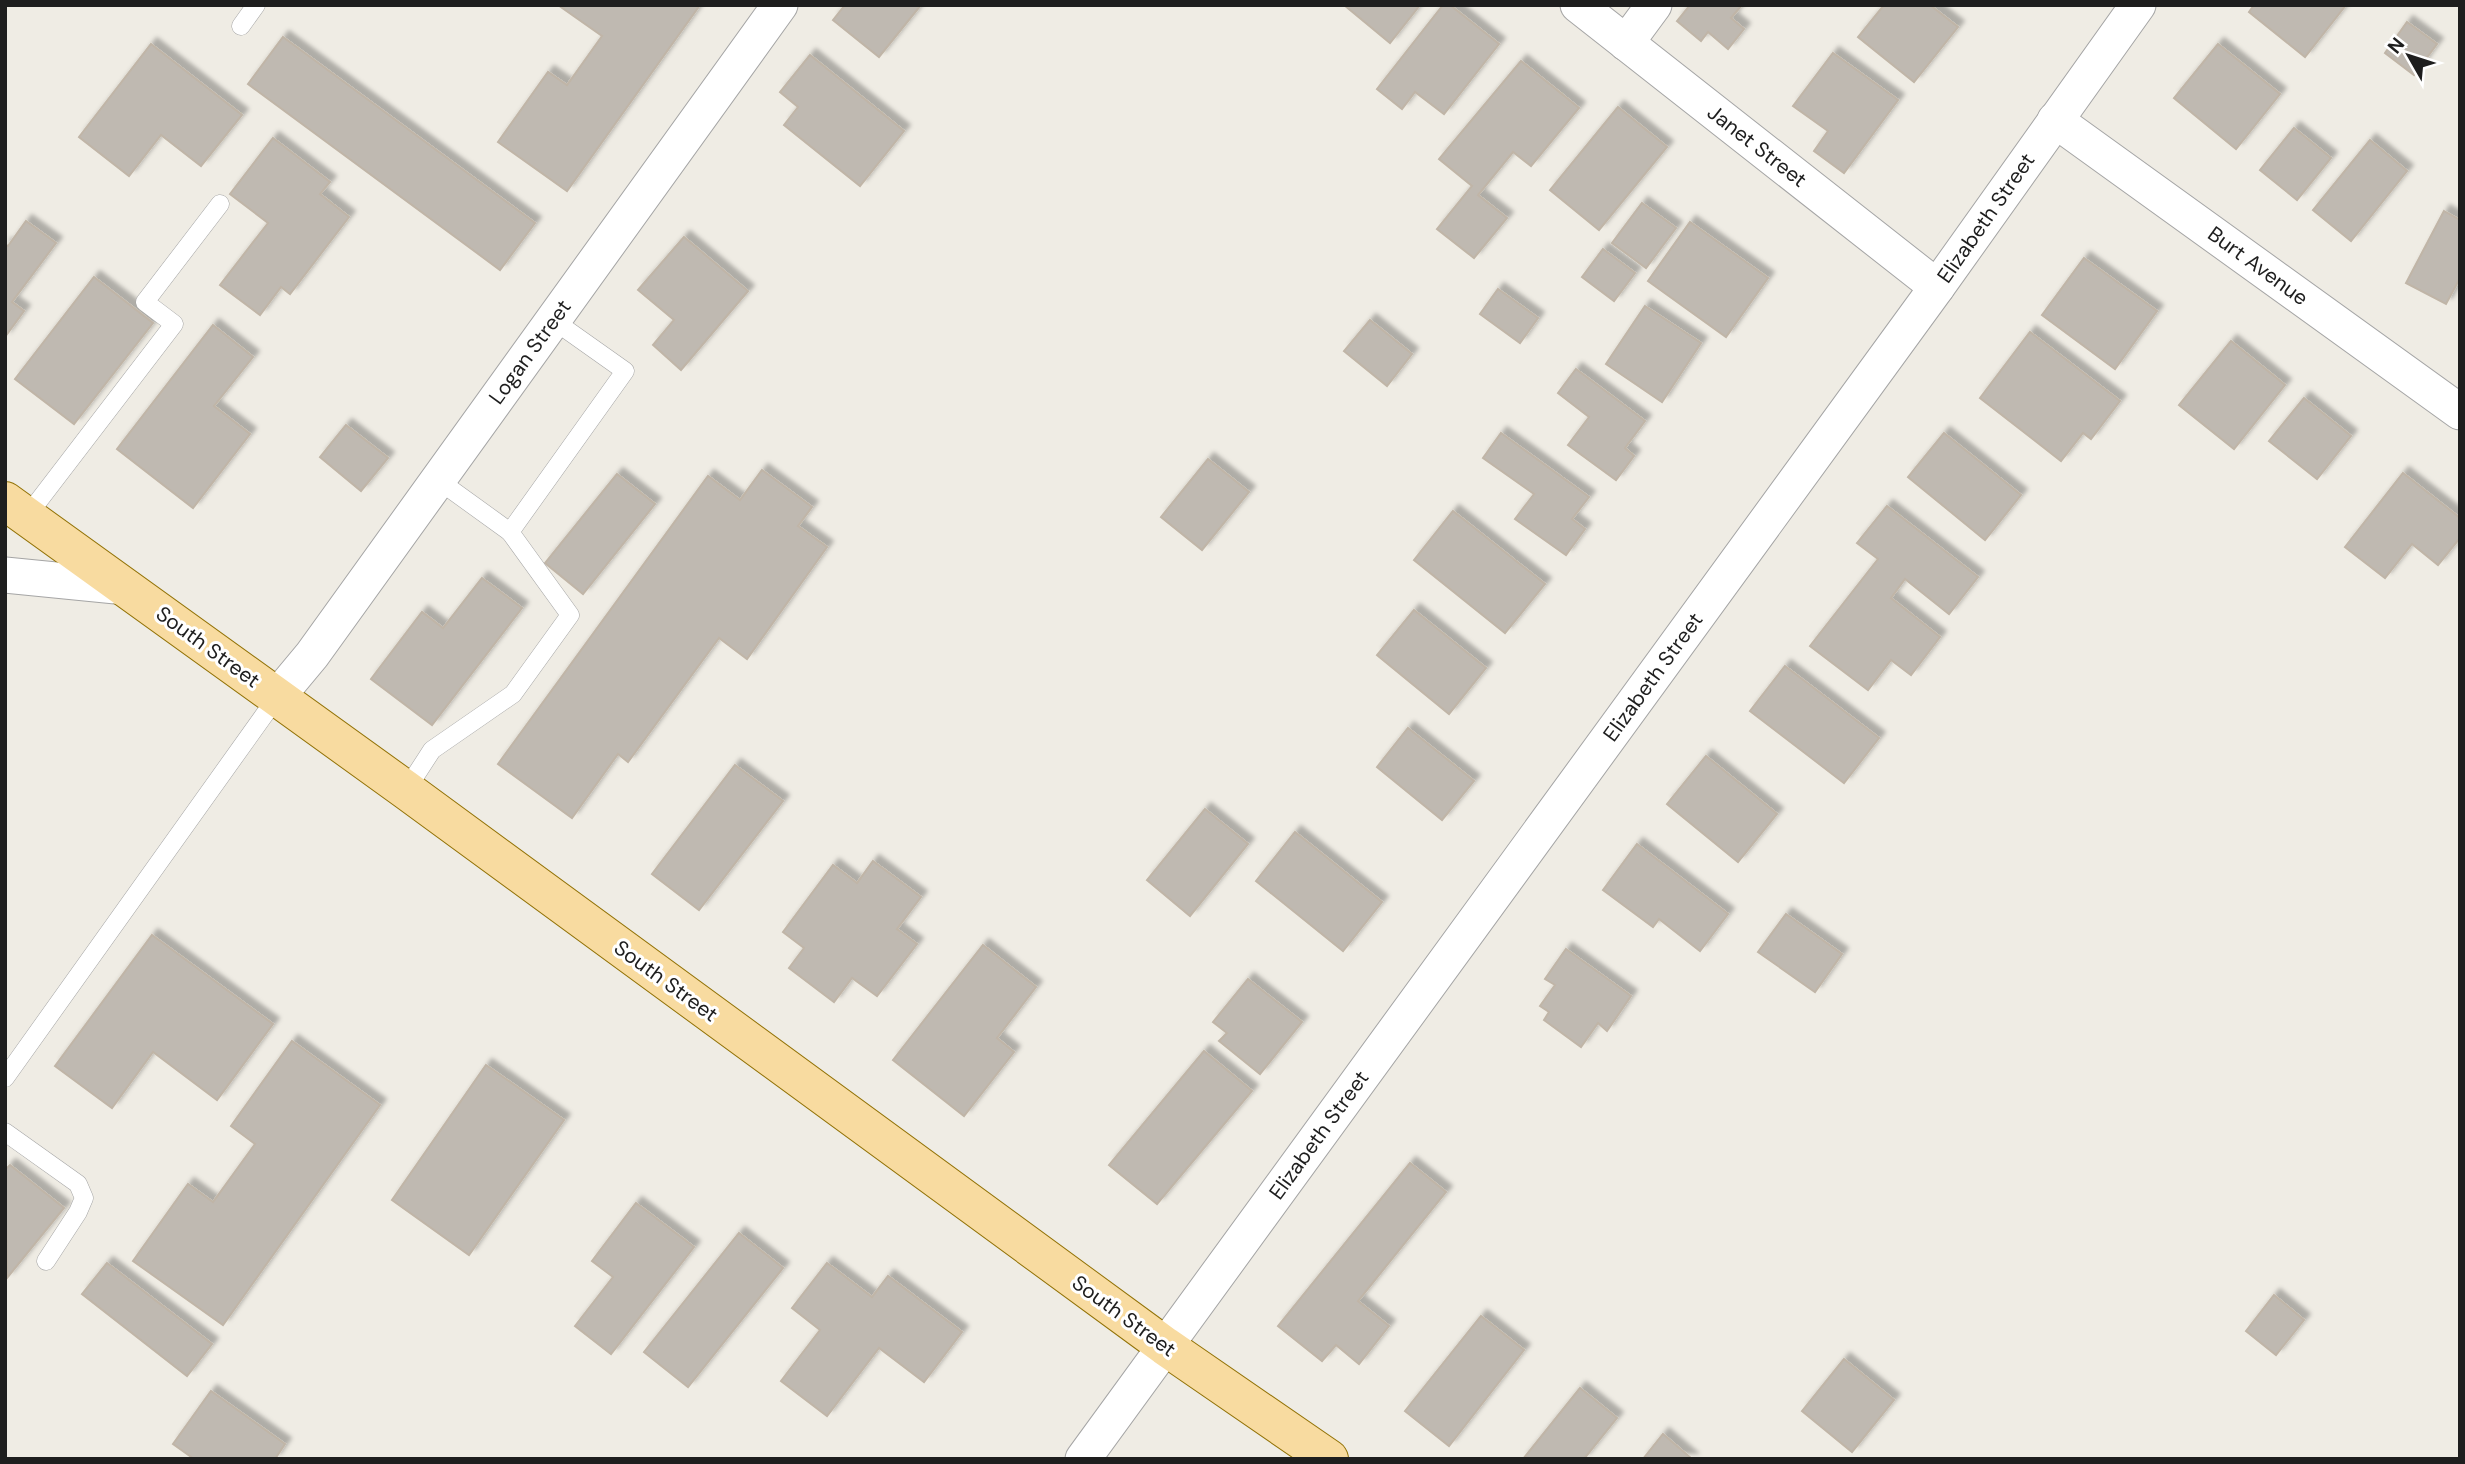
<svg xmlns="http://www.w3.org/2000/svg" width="2465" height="1464" font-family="'DM Sans',sans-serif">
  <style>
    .building { fill: #bfb9b1; stroke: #c0b5a7; stroke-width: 2; filter: url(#shadow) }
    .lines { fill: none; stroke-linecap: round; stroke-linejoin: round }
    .lane-casing { stroke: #a5a5a5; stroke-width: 19 }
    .street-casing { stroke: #a5a5a5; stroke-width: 37 }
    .primary-casing { stroke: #927206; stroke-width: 40 }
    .lane { stroke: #fff; stroke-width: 18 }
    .street { stroke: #fff; stroke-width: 35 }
    .primary { stroke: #f8dba0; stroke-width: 38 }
    .labels { text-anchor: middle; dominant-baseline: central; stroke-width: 6; stroke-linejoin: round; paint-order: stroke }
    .street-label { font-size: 21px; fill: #1e1e1e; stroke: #fff }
  </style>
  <defs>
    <filter id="shadow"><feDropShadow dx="6" dy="-6" stdDeviation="2" flood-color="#0004"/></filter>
  </defs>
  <rect width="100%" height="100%" fill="#efece4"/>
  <g class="building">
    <path d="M558 5H700L567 191 498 142 548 72 567 85 602 36Z"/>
    <path d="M845 5H921L879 57 833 20Z"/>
    <path d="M1344 5H1420L1390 43Z"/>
    <path d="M1443 5H1450L1499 44 1444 114 1415 92 1402 109 1377 89Z"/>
    <path d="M1690 5H1742L1731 18 1744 29 1728 49 1708 32 1701 41 1677 21Z"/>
    <path d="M1884 5H1930L1958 27 1914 82 1858 37Z"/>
    <path d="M2254 5H2346L2305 57 2249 12Z"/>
    <path d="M2407 22 2437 44 2414 75 2385 53Z"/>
    <path d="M283 37 535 223 500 270 248 84Z"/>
    <path d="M151 44 242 115 201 166 161 135 129 176 79 137Z"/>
    <path d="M2218 44 2280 94 2236 149 2174 98Z"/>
    <path d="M1833 53 1898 100 1844 173 1814 151 1828 131 1793 106Z"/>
    <path d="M810 55 904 131 860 186 784 125 798 107 780 92Z"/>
    <path d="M1521 61 1579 108 1531 166 1513 152 1478 195 1507 218 1474 258 1437 229 1472 186 1439 159Z"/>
    <path d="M1618 107 1667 147 1599 230 1550 190Z"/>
    <path d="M2294 128 2331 158 2297 200 2260 170Z"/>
    <path d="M273 138 330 182 320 194 349 217 290 294 281 287 260 315 220 285 268 223 230 194Z"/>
    <path d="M2370 140 2407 171 2351 241 2313 210Z"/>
    <path d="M1642 203 1676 228 1646 268 1612 243Z"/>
    <path d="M2444 211 2460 220V278L2446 304 2406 283Z"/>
    <path d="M26 221 56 243 12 302 24 311 5 337V244L8 246Z"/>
    <path d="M1690 222 1768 278 1726 337 1648 281Z"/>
    <path d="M684 237 748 291 681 370 653 345 674 320 638 290Z"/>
    <path d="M1603 249 1635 273 1614 301 1582 277Z"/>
    <path d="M2084 258 2157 311 2115 369 2042 315Z"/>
    <path d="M94 277 153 323 74 424 15 379Z"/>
    <path d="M1498 289 1538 318 1520 343 1480 314Z"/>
    <path d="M1645 306 1701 343 1662 402 1606 364Z"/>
    <path d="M1370 320 1412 354 1387 386 1344 351Z"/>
    <path d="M213 325 253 357 214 406 250 434 193 508 117 449Z"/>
    <path d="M2030 332 2120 401 2091 439 2083 433 2061 461 1980 398Z"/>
    <path d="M2231 341 2285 385 2234 449 2179 405Z"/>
    <path d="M1576 369 1645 421 1625 448 1634 456 1616 480 1568 445 1589 417 1558 393Z"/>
    <path d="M2304 398 2351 436 2317 479 2269 441Z"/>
    <path d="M346 425 388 458 361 491 320 457Z"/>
    <path d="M1501 433 1589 497 1572 519 1585 529 1566 555 1515 519 1534 494 1483 458Z"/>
    <path d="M1944 433 2021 495 1985 540 1908 477Z"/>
    <path d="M1208 459 1249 492 1202 550 1161 517Z"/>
    <path d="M762 470 812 507 798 526 827 547 747 659 719 638 628 762 618 754 572 818 498 764 708 476 740 500Z"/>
    <path d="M2403 473 2460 518V538L2438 565 2412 544 2385 578 2345 547Z"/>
    <path d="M617 474 655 504 583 594 545 563Z"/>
    <path d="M1887 506 1978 577 1949 614 1905 579 1891 598 1940 637 1911 675 1891 660 1868 690 1810 646 1878 559 1857 543Z"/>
    <path d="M1453 511 1545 584 1505 633 1414 560Z"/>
    <path d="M482 578 522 608 432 725 371 679 422 612 443 628Z"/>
    <path d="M1414 610 1486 668 1449 714 1377 655Z"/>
    <path d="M1785 666 1879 738 1844 783 1750 711Z"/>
    <path d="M1408 728 1474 781 1442 820 1377 767Z"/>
    <path d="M1706 756 1777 814 1738 862 1667 804Z"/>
    <path d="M735 765 783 801 699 910 652 874Z"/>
    <path d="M1205 809 1248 844 1190 916 1147 880Z"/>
    <path d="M1295 832 1382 902 1343 951 1256 881Z"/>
    <path d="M1637 844 1728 914 1700 951 1659 919 1653 927 1603 890Z"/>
    <path d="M873 861 921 897 897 929 917 944 877 996 852 978 834 1002 789 968 804 948 783 932 833 865 857 883Z"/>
    <path d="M1786 914 1842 954 1815 992 1758 952Z"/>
    <path d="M152 935 273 1024 217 1100 153 1052 112 1108 55 1066Z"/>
    <path d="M983 945 1036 987 997 1038 1014 1052 964 1116 893 1060Z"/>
    <path d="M1566 949 1631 996 1607 1031 1598 1023 1581 1047 1544 1020 1549 1012 1540 1006 1555 985 1545 979Z"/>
    <path d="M1248 979 1302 1022 1260 1074 1219 1041 1227 1033 1213 1022Z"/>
    <path d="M292 1041 380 1105 223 1325 133 1261 188 1184 213 1202 255 1144 231 1126Z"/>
    <path d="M1204 1051 1252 1091 1157 1204 1109 1165Z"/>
    <path d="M486 1065 564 1120 469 1255 392 1200Z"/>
    <path d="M1410 1163 1446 1192 1358 1301 1389 1326 1359 1364 1336 1345 1322 1361 1278 1326Z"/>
    <path d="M10 1165 64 1208 7 1278 5 1170Z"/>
    <path d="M636 1203 694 1247 611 1354 575 1326 613 1277 592 1261Z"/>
    <path d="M739 1233 783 1268 688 1387 644 1352Z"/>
    <path d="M107 1263 212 1344 187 1376 82 1294Z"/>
    <path d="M827 1263 872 1297 888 1276 962 1332 924 1382 879 1348 827 1416 781 1381 820 1330 792 1308Z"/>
    <path d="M2274 1295 2304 1320 2276 1355 2246 1331Z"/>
    <path d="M1481 1316 1524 1350 1449 1446 1405 1411Z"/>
    <path d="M1844 1359 1894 1400 1852 1452 1802 1411Z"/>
    <path d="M1580 1388 1617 1418 1584 1459H1523Z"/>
    <path d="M211 1391 285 1444 275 1459H194L173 1444Z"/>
    <path d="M1663 1434 1692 1459H1643Z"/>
  </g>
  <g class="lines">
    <g class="lane-casing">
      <g id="lane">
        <path d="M241 26 256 5"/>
        <path d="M438 480 510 532 625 371 553 320"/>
        <path d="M27 516 174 324 145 302 220 204"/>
        <path d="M406 790 432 750 513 694 570 615 510 532"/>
        <path d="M5 1078 277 697"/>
        <path d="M5 1132 78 1184 84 1198 78 1212 46 1261"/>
      </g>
    </g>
    <g class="street-casing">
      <g id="street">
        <path d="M1578 5 1937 287"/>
        <path d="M1626 43 1654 5"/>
        <path d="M2055 120 2460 412"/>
        <path d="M5 575 126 587"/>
        <path d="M277 697 312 655 780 5"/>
        <path d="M1083 1459 1937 287 2138 5"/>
      </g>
    </g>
    <g class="primary-casing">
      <path id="primary" d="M5 501 406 790 1165 1346 1329 1459"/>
    </g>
    <use href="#lane" class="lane"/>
    <use href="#street" class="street"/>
    <use href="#primary" class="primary"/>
  </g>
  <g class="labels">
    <g class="street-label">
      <text transform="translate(1757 146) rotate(38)">Janet Street</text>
      <text transform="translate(1986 218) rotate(-55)">Elizabeth Street</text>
      <text transform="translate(2258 266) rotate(36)">Burt Avenue</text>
      <text transform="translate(530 352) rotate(-54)">Logan Street</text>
      <text transform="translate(208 647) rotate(36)">South Street</text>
      <text transform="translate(1653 677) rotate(-54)">Elizabeth Street</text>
      <text transform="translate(666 981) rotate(36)">South Street</text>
      <text transform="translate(1319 1135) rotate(-54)">Elizabeth Street</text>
      <text transform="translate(1124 1316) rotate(36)">South Street</text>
    </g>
  </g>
  <rect width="2465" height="1464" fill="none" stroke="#1e1e1e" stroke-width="14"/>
  <g transform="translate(2409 56) rotate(309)" stroke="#ffffff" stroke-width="5" paint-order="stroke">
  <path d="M0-5L12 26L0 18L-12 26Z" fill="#1e1e1e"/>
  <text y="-10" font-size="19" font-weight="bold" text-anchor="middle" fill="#1e1e1e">N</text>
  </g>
</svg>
